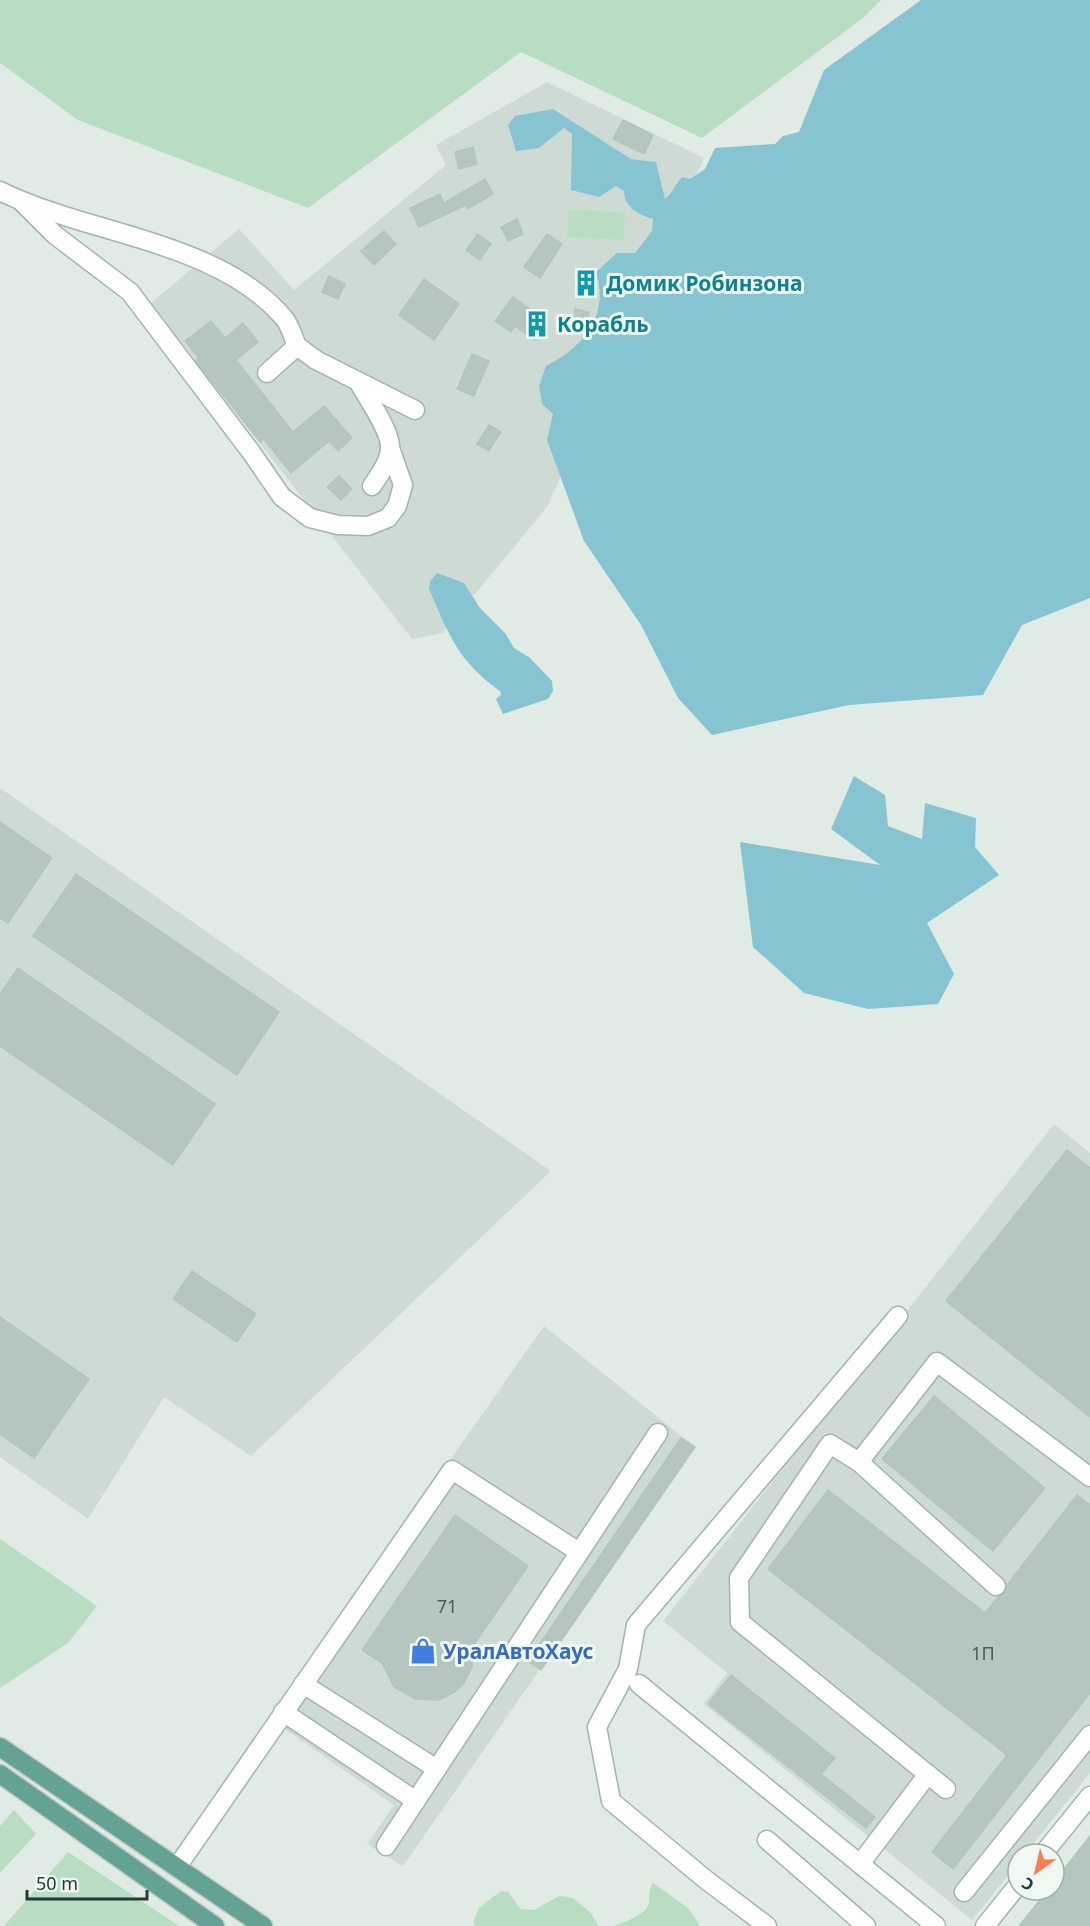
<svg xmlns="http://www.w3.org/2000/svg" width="1090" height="1926" font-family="'Noto Sans',sans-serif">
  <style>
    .built { fill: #cedbd5 }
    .green { fill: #b8ddc3 }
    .water { fill: #86c4d2 }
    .building { fill: #b5c6c0; stroke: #b2c5be; stroke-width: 1.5 }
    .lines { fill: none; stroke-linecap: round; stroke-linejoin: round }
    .minor-casing { stroke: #a3b3ad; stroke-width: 21 }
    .major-casing { stroke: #c1c8c6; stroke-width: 21 }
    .minor { stroke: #fff; stroke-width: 18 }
    .major { stroke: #63a294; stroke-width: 18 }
    .labels { text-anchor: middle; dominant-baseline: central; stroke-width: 6; stroke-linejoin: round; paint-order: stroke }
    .number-label { font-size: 18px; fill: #455e58 }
    .culture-label { font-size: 21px; font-weight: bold; fill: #0d838f; stroke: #f0f8f4; text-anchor: start }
    .shop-label { font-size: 21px; font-weight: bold; fill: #366cbe; stroke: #f0f8f4; text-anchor: start }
  </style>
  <rect width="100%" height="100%" fill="#e0ebe6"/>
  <g class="built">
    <path d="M547 82 704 158 547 507 443 633 412 639 151 303 239 229 294 290 446 165 436 145Z"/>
    <path d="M0 788 551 1171 251 1456 164 1397 88 1519 0 1457Z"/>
    <path d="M1054 1124 1090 1153V1773L1025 1854H1018V1863L972 1920 704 1704 727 1673 663 1621Z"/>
    <path d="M544 1326 695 1447 403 1866 367 1844 394 1805 269 1718Z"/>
  </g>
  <g class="green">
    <path d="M0 0H881L863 18 702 138 521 52 308 208 78 120 0 63Z"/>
    <path d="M569 209 625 213 624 240 567 237Z"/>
    <path d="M0 1539 97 1606 68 1643 0 1688Z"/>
    <path d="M14 1810 36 1834 0 1873V1826Z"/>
    <path d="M68 1852 179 1926H4Z"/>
    <path d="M653 1883 688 1908 700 1926H614C625 1921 648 1915 649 1902 650 1894 648 1890 653 1883Z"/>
    <path d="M501 1891 508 1892 521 1909 534 1910 559 1896 573 1898 590 1912 599 1926H475L473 1922 479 1908Z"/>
  </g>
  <g class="water">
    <path d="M921 0H1090V598L1022 625 983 695 849 705 712 735 678 698 641 625 584 541 547 440 553 414 542 404 539 386 546 366C583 347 610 316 596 272L617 253H635L652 231 653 219C640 215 624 208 624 191L616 186 599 197 571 190 572 134 564 128 539 148 516 151 508 125 515 116 553 109 631 159 656 162 665 199C674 192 675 184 682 177L690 179 705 169 715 148 775 144 783 136 799 132 824 70Z"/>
    <path d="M437 573 464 583 480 608 505 633 514 648 530 658 552 681 553 691 548 699 503 714 496 699 501 695 500 691C458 661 449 635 429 589L430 581Z"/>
    <path d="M854 776 885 795 888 826 922 839 925 803 976 818 975 847 999 875 927 923 954 974 938 1004 868 1009 804 993 753 947 740 842 880 865 831 829Z"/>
  </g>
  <g class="building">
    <path d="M623 120 653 135 644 154 613 139Z"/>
    <path d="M473 147 477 164 459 169 455 152Z"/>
    <path d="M485 179 493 194 468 209 466 205 419 227 410 208 440 194 444 203Z"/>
    <path d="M517 219 523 234 508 241 501 227Z"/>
    <path d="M384 231 396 244 374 265 361 251Z"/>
    <path d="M478 234 491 244 480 260 466 250Z"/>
    <path d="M547 234 562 244 540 278 524 267Z"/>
    <path d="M580 273 597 279 592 292 576 287Z"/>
    <path d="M329 276 345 284 338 299 322 292Z"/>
    <path d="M424 279 459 304 434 340 399 315Z"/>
    <path d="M513 297 544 319 543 328 535 340 515 326 511 332 495 321Z"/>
    <path d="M575 309 589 312 587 325 573 324Z"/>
    <path d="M211 321 225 338 243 323 258 342 236 360 293 432 324 406 352 438 338 451 329 441 291 473 264 439 260 442 196 361 199 358 185 341Z"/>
    <path d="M472 354 489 361 474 396 457 389Z"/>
    <path d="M489 425 501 432 489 451 477 444Z"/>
    <path d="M339 476 352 489 341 500 327 487Z"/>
    <path d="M0 822 52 858 8 923 0 918Z"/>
    <path d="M76 874 279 1012 237 1075 33 936Z"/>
    <path d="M18 968 215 1104 173 1165 0 1046V994Z"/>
    <path d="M1067 1150 1090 1168V1417L946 1301Z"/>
    <path d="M192 1271 256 1314 237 1342 173 1299Z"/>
    <path d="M0 1317 89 1379 34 1458 0 1434Z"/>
    <path d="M934 1396 1045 1488 993 1551 882 1459Z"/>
    <path d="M681 1438 695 1447 541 1670 528 1661Z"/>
    <path d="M828 1490 985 1613 998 1597 1005 1593 1007 1585 1077 1495 1090 1505V1693L953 1869 932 1852 1007 1755 768 1569Z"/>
    <path d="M455 1515 528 1566 473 1646 472 1667 464 1683 455 1692 439 1700 415 1699 394 1687 382 1663 362 1650Z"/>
    <path d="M731 1675 835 1758 821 1774 875 1817 866 1828 708 1704Z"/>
    <path d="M1090 1836V1926H1019L1048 1890H1054V1882Z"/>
  </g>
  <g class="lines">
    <g class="minor-casing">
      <g id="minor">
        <path d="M0 191C86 234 218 241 283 317 290 324 293 337 297 346L267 373"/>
        <path d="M22 202 55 235 130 292 251 452 282 497 310 518 338 525 368 526 388 518 397 506 403 485 390 448"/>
        <path d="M297 346 316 360 415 410"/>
        <path d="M358 381C367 398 389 428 390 446 391 460 379 475 372 486"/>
        <path d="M859 1462 996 1586"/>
        <path d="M303 1684 437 1769"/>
        <path d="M639 1684 936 1926"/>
        <path d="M283 1712 416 1801"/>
        <path d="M946 1789 740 1622 739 1578 830 1444 859 1462 937 1362 1090 1477"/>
        <path d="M767 1840 866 1926"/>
        <path d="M386 1846 658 1433"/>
        <path d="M1043 1854 1090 1796"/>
        <path d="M860 1864 928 1774"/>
        <path d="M177 1867 452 1470 579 1552"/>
        <path d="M964 1892 1090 1735"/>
        <path d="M767 1926 705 1879 611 1801 597 1727 628 1669 636 1625 898 1316"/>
        <path d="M985 1926 1018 1885"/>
      </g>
    </g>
    <g class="major-casing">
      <g id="major">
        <path d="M0 1747 263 1926"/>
        <path d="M0 1774 215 1926"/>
      </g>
    </g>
    <use href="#minor" class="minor"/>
    <use href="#major" class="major"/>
  </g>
  <defs>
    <g id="building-bare" transform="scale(2.07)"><path d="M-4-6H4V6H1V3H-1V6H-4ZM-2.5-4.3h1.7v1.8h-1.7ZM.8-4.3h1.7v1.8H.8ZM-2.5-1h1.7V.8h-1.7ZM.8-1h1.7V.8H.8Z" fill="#0f9aa8" stroke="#f0f8f4" stroke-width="2.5" paint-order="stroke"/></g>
    <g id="shop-bare" transform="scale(2.07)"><path d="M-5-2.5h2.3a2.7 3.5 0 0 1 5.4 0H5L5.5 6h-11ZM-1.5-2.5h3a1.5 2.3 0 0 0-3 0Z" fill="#3f7fe0" stroke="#f0f8f4" stroke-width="2.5" paint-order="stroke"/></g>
  </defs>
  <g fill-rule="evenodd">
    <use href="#building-bare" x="586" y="283"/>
    <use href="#building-bare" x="537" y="324"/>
    <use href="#shop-bare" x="423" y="1651"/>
  </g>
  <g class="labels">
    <g class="number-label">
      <text x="447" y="1606">71</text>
      <text x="983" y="1653">1П</text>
    </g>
    <g class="culture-label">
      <text x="606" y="283">Домик Робинзона</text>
      <text x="557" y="324">Корабль</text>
    </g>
    <g class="shop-label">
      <text x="443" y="1651">УралАвтоХаус</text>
    </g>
  </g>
  <g transform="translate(1036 1872) rotate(214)"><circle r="28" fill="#f0f8f4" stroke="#9dada8" stroke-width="1.5"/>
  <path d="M0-4.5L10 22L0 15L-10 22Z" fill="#f68053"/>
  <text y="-9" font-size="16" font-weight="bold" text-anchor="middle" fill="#203c35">С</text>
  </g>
  <path d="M27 1890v9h120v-9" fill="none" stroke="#203c35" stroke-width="3"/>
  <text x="36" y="1890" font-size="18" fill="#203c35" stroke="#f0f8f4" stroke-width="4.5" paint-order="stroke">50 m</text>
</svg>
